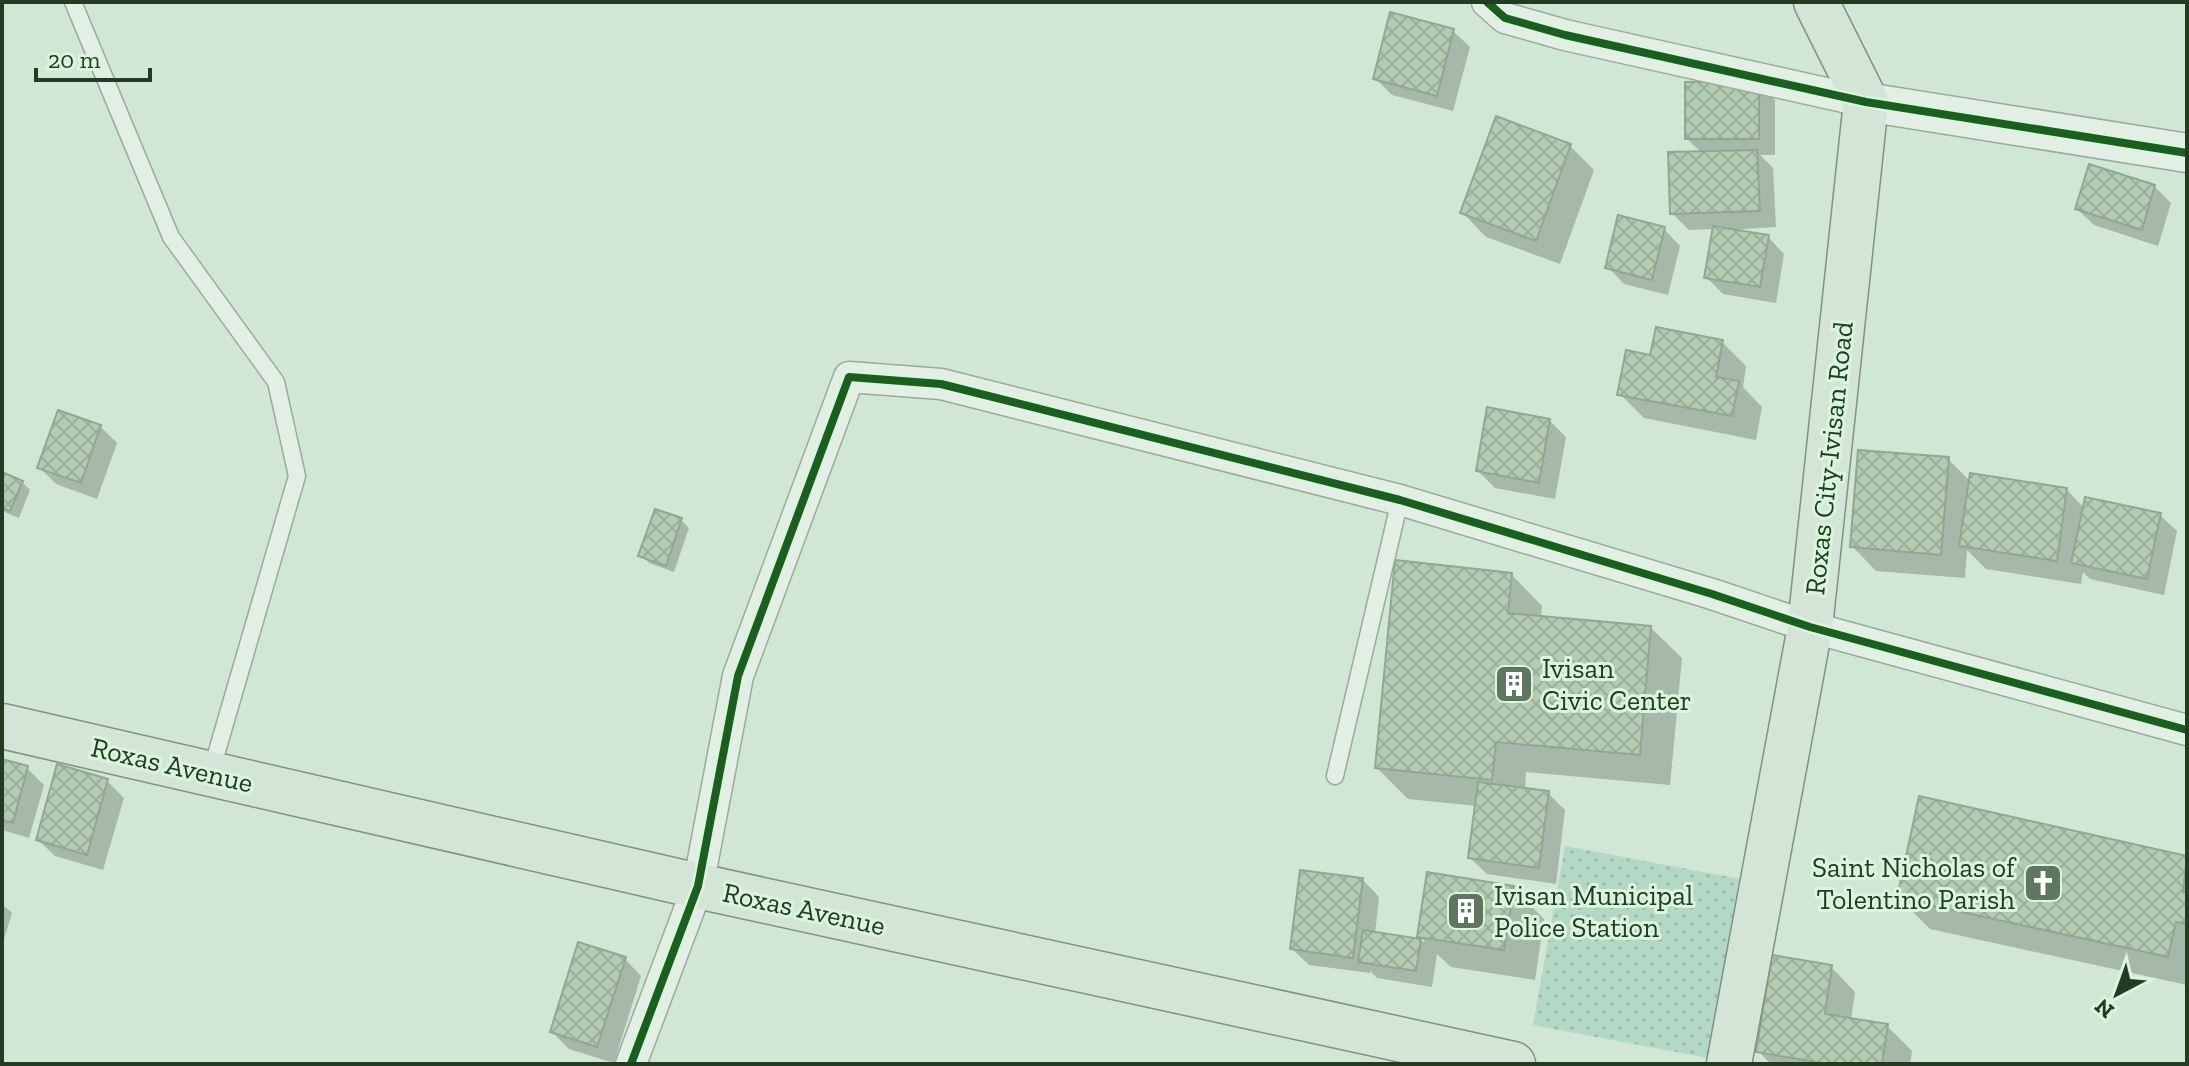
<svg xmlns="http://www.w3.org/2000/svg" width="2189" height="1066" font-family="'Zilla Slab',serif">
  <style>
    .park { fill: url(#park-dots) }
    .shadow { fill: #0003 }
    .building { fill: url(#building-cross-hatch); stroke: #92a791; stroke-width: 2 }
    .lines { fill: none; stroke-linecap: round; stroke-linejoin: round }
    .service-casing { stroke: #99ac9b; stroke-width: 19 }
    .minor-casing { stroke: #99ac9b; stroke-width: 33 }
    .tertiary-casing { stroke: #99ac9b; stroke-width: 41 }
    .primary-casing { stroke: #819182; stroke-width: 47 }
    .service { stroke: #e3eee5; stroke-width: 16 }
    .minor { stroke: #e3eee5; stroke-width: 30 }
    .tertiary { stroke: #e3eee5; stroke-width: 38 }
    .primary { stroke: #d4e5d8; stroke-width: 44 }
    .cycleway-casing { stroke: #d9f5de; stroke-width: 13 }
    .cycleway { stroke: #1b5e20; stroke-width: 8 }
    .labels { text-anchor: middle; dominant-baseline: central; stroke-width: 6; stroke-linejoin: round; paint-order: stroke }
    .street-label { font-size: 28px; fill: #223b21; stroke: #d9f5de }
    .poi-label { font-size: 28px; fill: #223b21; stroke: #d9f5de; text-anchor: start }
  </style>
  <defs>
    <pattern id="park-dots" width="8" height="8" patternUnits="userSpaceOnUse" patternTransform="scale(2)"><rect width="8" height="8" fill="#b4d8c6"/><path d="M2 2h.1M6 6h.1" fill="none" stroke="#9abaaa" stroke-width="1.8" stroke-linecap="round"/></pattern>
    <pattern id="building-cross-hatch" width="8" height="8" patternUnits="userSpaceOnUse" patternTransform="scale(2)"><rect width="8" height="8" fill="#b4cab3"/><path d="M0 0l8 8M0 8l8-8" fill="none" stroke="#9aae9a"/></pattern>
  </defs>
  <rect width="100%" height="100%" fill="#d1e6d5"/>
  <path class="park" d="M1565 846 1746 880 1713 1059 1533 1025Z"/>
  <g class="shadow">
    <path d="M1453 31 1470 47 1453 111 1392 95 1375 78Z"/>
    <path d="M1758 83 1775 100V155H1760L1773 168 1776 227 1729 230 1768 237 1784 254 1776 303 1723 294 1706 277 1714 229 1689 230 1672 213 1702 153 1687 139Z"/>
    <path d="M1570 146 1594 170 1560 264 1486 237 1462 212Z"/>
    <path d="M2154 186 2171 203 2158 246 2094 225 2077 209Z"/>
    <path d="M1664 229 1680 246 1668 295 1624 284 1608 267Z"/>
    <path d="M1722 342 1746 366 1743 387 1762 407 1756 440 1644 418 1620 394 1652 357Z"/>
    <path d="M1550 421 1566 437 1555 499 1495 488 1478 471Z"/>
    <path d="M100 426 117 443 97 499 56 484 40 468Z"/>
    <path d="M1948 459 1971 482 2067 490 2084 508 2160 515 2177 531 2164 595 2090 579 2083 572 2081 584 1986 569 1967 550 1965 578 1876 571 1852 546Z"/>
    <path d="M2 477 22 482 30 490 19 518 2 511Z"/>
    <path d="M656 511 681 520 689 528 674 572 649 563 641 555Z"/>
    <path d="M1511 574 1542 606 1541 618 1650 627 1682 658 1670 785 1526 772 1525 790 1548 793 1565 810 1556 884 1487 874 1470 858 1477 806 1408 799 1377 768Z"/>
    <path d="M2 761 27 768 44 785 29 838 2 830Z"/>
    <path d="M107 781 124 798 103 870 55 856 38 840Z"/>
    <path d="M1920 799 2187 858V985L1930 929 1899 898Z"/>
    <path d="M1363 880 1379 897 1375 934 1425 942 1420 936 1513 888 1544 919 1535 980 1451 967 1437 954 1432 987 1377 978 1370 971V973L1309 965 1292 949Z"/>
    <path d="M2 904 12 913 3 943H2Z"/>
    <path d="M625 959 641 976 614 1063 569 1049 552 1032Z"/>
    <path d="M1831 967 1855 992 1851 1020 1887 1026 1912 1051 1910 1064H1771L1758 1051Z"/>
  </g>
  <g class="building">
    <path d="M1390 12 1454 29 1437 96 1373 79Z"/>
    <path d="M1759 81V139H1685V82Z"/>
    <path d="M1496 116 1571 144 1536 241 1460 213Z"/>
    <path d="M1757 150 1760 211 1670 214 1668 152Z"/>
    <path d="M2089 164 2155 185 2142 230 2075 209Z"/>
    <path d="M1618 215 1665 227 1652 280 1605 268Z"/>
    <path d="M1713 226 1769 235 1760 287 1704 278Z"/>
    <path d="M1656 327 1723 340 1716 377 1739 381 1732 416 1617 395 1626 350 1650 355Z"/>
    <path d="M1487 407 1550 419 1539 483 1476 471Z"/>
    <path d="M58 410 101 425 81 483 37 468Z"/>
    <path d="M1858 450 1949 457 1941 555 1850 547Z"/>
    <path d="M2 472 23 481 10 511 2 508Z"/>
    <path d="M1970 473 2067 488 2057 561 1959 546Z"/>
    <path d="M2085 497 2161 513 2147 579 2071 563Z"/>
    <path d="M655 509 682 518 666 566 638 556Z"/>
    <path d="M1395 560 1512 573 1508 613 1651 626 1640 755 1496 742 1492 780 1375 768Z"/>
    <path d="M2 759 28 766 13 823 2 820Z"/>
    <path d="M57 764 108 779 87 855 36 840Z"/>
    <path d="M1478 782 1549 791 1539 868 1468 858Z"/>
    <path d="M1919 796 2187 856 2183 892 2187 893V924L2176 922 2168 957 1897 898Z"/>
    <path d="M1300 870 1363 878 1353 958 1290 949Z"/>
    <path d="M1427 872 1514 886 1504 950 1417 937Z"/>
    <path d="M1363 930 1421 939 1416 971 1358 962Z"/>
    <path d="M578 942 626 957 597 1047 550 1032Z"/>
    <path d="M1772 955 1832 965 1825 1014 1888 1024 1882 1064H1828L1756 1052Z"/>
  </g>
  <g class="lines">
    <g class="service-casing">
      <g id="service">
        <path d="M73 2 171 237 276 382 297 476 211 772"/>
        <path d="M1335 776 1400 500"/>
      </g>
    </g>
    <g class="minor-casing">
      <g id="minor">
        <path d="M1487 2 1505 18 1565 35 1866 102"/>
        <path d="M631 1064 698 886 738 676 849 377 941 384 1400 500 1712 594 1810 627 2187 730"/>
      </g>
    </g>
    <g class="tertiary-casing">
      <path id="tertiary" d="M1866 102 2187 153"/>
    </g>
    <g class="primary-casing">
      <g id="primary">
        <path d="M2 726 698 886 1513 1064"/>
        <path d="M1729 1064 1810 627 1866 102 1816 2"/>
      </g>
    </g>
    <use href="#service" class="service"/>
    <use href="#minor" class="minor"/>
    <use href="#tertiary" class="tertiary"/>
    <use href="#primary" class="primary"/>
    <g class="cycleway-casing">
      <g id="cycleway">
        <path d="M1487 2 1505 18 1565 35 1866 102 2187 153"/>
        <path d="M631 1064 698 886 738 676 849 377 941 384 1400 500 1712 594 1810 627 2187 730"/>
      </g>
    </g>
    <use href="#cycleway" class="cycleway"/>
  </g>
  <defs>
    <g id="building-square" transform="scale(2)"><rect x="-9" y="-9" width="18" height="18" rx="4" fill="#5f7760" stroke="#d9f5de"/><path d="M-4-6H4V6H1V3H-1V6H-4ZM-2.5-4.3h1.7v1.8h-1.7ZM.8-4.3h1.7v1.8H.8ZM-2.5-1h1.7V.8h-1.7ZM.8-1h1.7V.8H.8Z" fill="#fff"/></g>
    <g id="church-square" transform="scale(2)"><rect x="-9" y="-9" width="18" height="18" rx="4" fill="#5f7760" stroke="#d9f5de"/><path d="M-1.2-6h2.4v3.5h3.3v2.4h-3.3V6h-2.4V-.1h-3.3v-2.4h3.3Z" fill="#fff"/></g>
  </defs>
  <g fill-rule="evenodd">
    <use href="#building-square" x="1514" y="684"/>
    <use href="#church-square" x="2043" y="883"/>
    <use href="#building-square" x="1466" y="911"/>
  </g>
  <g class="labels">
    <g class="street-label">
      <text transform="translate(1829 458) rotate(-84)">Roxas City-Ivisan Road</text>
      <text transform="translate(172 765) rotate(13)">Roxas Avenue</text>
      <text transform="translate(804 909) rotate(12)">Roxas Avenue</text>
    </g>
    <g class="poi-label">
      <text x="1542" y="668">Ivisan<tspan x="1542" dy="32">Civic Center</tspan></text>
      <text x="2015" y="867" text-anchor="end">Saint Nicholas of<tspan x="2015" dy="32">Tolentino Parish</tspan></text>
      <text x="1494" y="895">Ivisan Municipal<tspan x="1494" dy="32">Police Station</tspan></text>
    </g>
  </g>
  <rect width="2189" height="1066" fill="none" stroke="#223b21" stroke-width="8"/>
  <g transform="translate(2117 994) rotate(221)" stroke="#d9f5de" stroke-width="6" paint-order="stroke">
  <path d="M0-6L14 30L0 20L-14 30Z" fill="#223b21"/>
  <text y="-12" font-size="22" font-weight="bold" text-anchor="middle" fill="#223b21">N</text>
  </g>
  <path d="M36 68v12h114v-12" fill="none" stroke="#223b21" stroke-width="4"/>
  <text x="48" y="68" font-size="24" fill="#223b21" stroke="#d9f5de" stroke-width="6" paint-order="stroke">20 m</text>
</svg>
